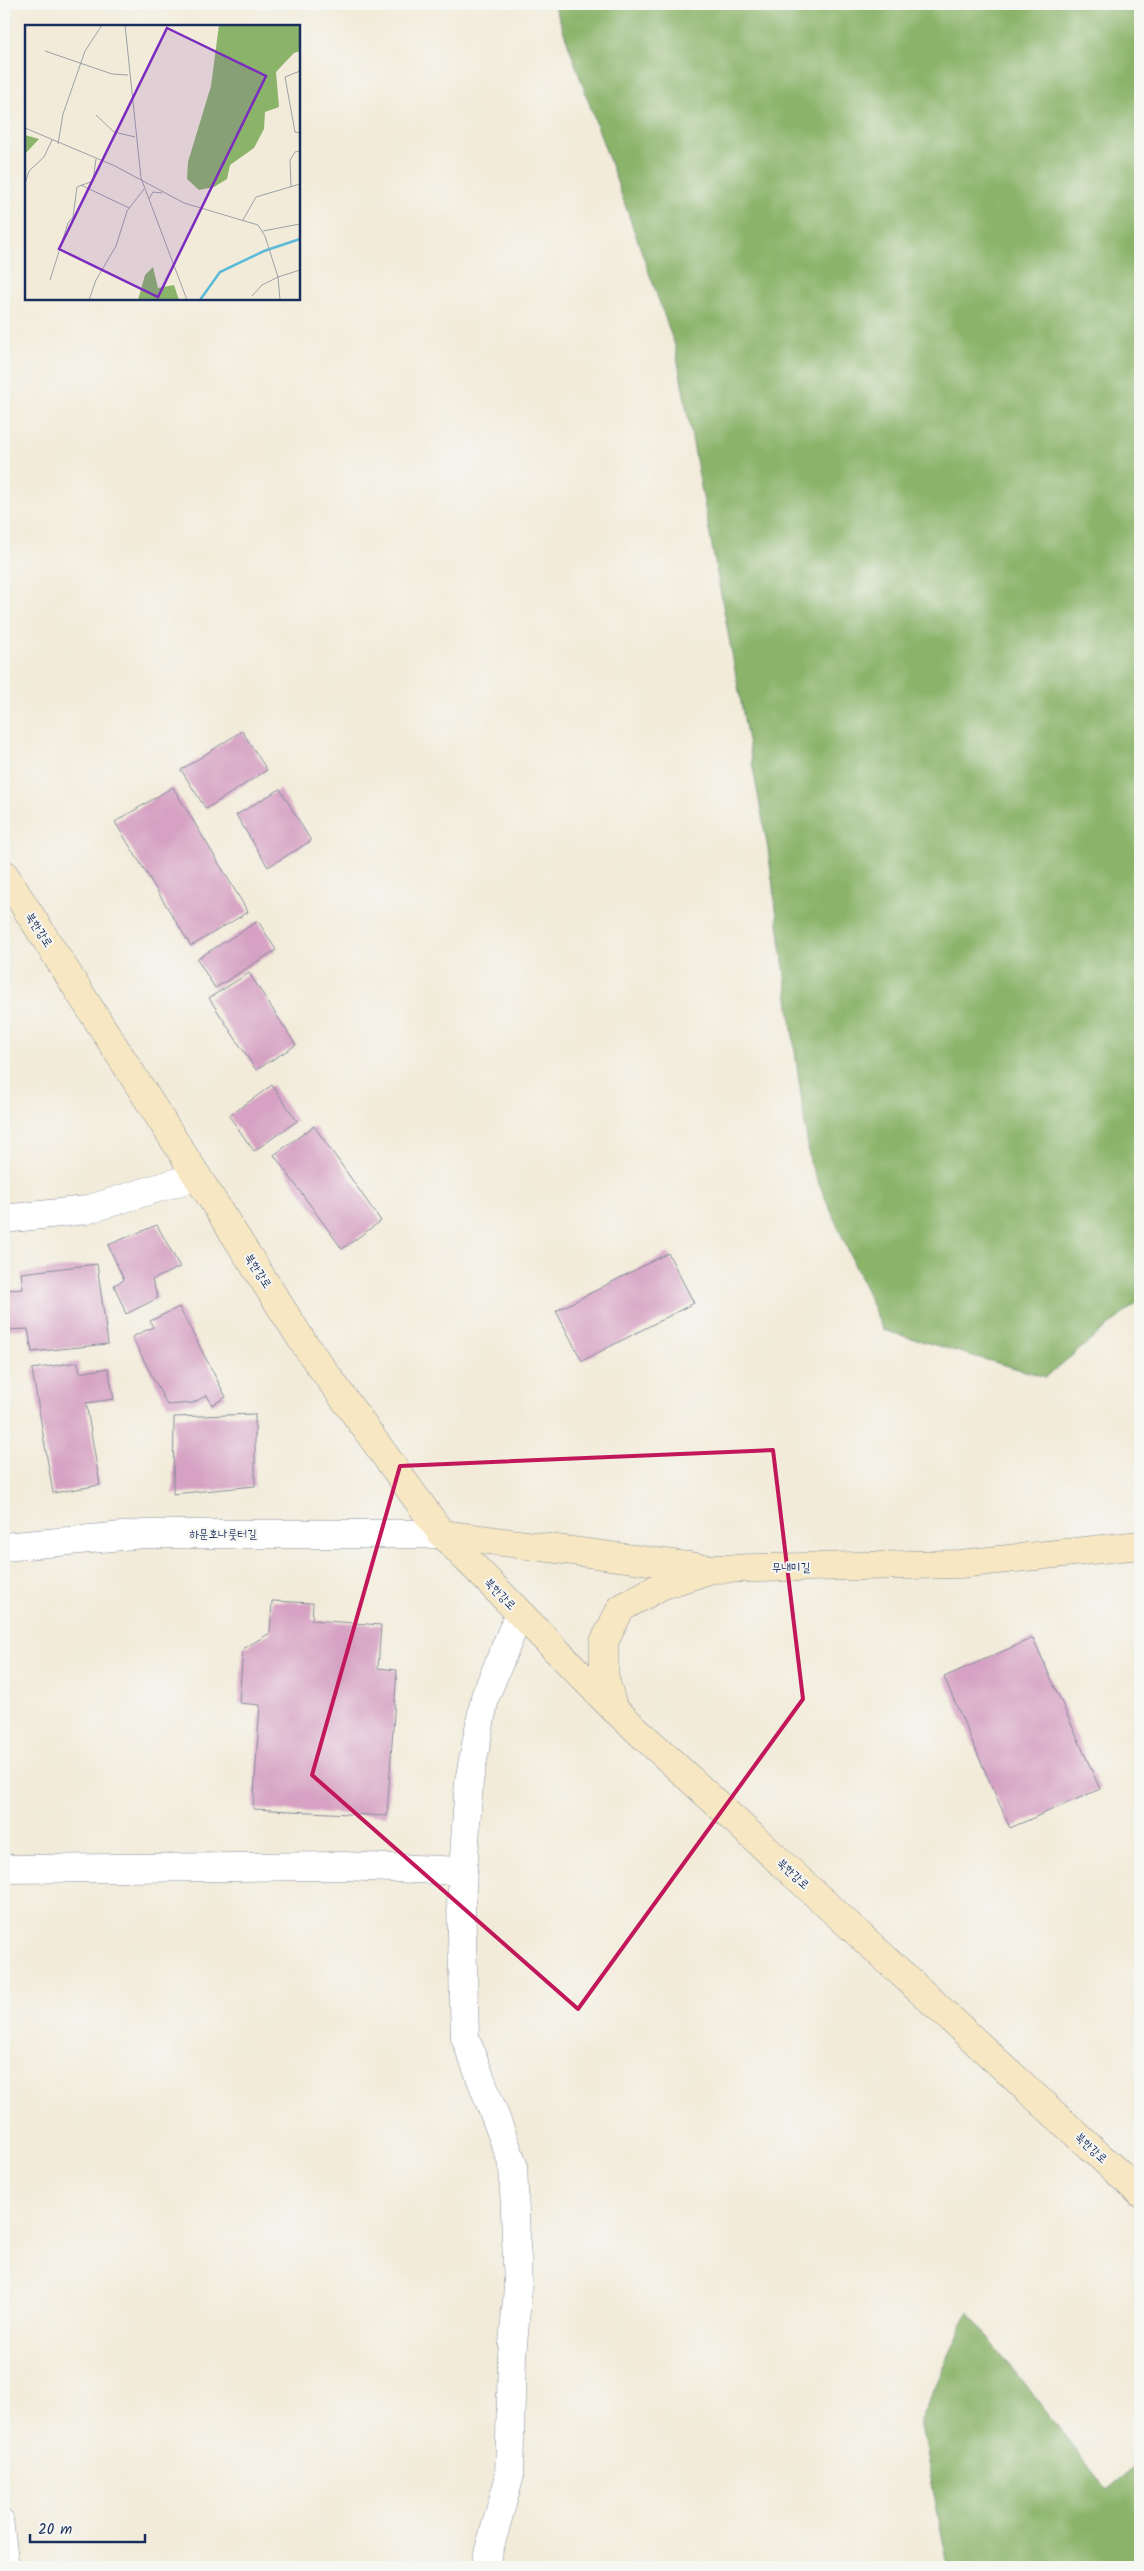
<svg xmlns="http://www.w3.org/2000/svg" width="1144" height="2571" font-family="Kalam,'Poor Story',sans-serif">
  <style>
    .forest { fill: #8bb46a; stroke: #537264 }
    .building { fill: #d6a1c3 }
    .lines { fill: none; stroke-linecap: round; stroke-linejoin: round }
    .lane-casing { stroke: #868d9c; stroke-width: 19 }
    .street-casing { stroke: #868d9c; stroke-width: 29 }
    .secondary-casing { stroke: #868d9c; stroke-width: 29 }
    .lane { stroke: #fff; stroke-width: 18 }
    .street { stroke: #fff; stroke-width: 28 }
    .secondary { stroke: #f7e8c3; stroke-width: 28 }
    .marked { fill: none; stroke: #c2185b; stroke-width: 4; stroke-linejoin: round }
    .labels { text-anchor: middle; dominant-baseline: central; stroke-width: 4; stroke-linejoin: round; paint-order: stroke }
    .street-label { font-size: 12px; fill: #1b2f5e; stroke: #f6f6f2 }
    .inset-river { fill: none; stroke: #5abbd8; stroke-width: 2.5 }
    .inset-road { fill: none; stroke: #9ca0a8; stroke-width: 1 }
    .view { fill: #7b2cbf; fill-opacity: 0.15; stroke: #7b2cbf; stroke-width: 2.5 }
    .inset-edge { fill: none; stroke: #1b2f5e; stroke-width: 2.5 }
  </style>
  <rect width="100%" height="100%" fill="#f6f6f2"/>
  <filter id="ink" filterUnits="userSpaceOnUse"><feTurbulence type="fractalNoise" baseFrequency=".02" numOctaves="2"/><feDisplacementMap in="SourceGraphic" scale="10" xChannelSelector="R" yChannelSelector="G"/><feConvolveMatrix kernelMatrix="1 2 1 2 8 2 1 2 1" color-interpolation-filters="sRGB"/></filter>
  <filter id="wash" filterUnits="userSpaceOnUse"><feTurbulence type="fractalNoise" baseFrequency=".0096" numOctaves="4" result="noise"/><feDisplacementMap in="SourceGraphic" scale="20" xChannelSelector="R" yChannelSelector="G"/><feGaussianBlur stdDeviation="1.12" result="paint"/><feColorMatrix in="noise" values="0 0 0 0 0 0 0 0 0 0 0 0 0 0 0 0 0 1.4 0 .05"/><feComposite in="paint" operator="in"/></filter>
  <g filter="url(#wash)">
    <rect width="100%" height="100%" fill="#f2ebd9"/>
    <g class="forest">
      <path d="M554 4H1140V1300L1046 1377 883 1330 810 1163 768 849 675 346Z"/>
      <path d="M968 2312 1107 2490 1140 2463V2567H948L920 2421Z"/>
    </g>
    <g id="blocks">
      <g class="building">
        <path d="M242 731 267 770 206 809 181 770Z"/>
        <path d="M173 787 248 912 191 946 115 822Z"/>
        <path d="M280 789 311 841 268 867 236 815Z"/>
        <path d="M258 921 276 950 215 988 197 959Z"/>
        <path d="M249 973 296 1045 256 1070 209 998Z"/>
        <path d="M272 1085 297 1121 254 1151 229 1116Z"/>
        <path d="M314 1126 381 1221 342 1249 274 1155Z"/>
        <path d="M157 1225 180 1267 152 1280 158 1298 126 1314 114 1285 124 1280 108 1245Z"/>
        <path d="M668 1253 694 1303 582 1361 556 1311Z"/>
        <path d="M97 1264 108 1344 32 1352 28 1329 4 1330V1290L23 1289 21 1273Z"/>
        <path d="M179 1307 226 1397 212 1405 207 1395 193 1403 167 1405 132 1337 153 1327 150 1321Z"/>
        <path d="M78 1362 80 1373 108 1368 114 1399 86 1403 100 1485 53 1493 32 1369Z"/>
        <path d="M255 1414V1486L173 1494 174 1417Z"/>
        <path d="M272 1601 313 1603 312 1620 381 1625 378 1668 397 1670 387 1816 253 1809 260 1705 239 1703 243 1649 270 1633Z"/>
        <path d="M1033 1638 1100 1789 1010 1828 944 1677Z"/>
      </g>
    </g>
  </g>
  <g filter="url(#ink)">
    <use href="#blocks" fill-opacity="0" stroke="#868d9c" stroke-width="1"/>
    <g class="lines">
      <g class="lane-casing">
        <path id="lane" d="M4 2519 10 2567"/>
      </g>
      <g class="street-casing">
        <g id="street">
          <path d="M4 1219 86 1210 197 1176"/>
          <path d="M4 1547 144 1534H442"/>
          <path d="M4 1869 344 1866 463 1871"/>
          <path d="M486 2567 487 2557 509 2479 512 2356 518 2287 513 2164 465 2037 461 1903 469 1781 485 1697 519 1614"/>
        </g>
      </g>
      <g class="secondary-casing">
        <g id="secondary">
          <path d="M4 874 305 1345 442 1534 613 1708 1140 2193"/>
          <path d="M442 1534 711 1569 960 1564 1140 1545"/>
          <path d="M613 1707 604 1674V1642L621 1608 661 1586 706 1571"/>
        </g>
      </g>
      <use href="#lane" class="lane"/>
      <use href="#street" class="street"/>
      <use href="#secondary" class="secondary"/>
    </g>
  </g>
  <path class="marked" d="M773 1450 803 1699 578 2009 312 1775 400 1466Z"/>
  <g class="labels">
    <g class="street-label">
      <text transform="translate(39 930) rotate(57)">북한강로</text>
      <text transform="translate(258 1271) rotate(57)">북한강로</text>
      <text x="223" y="1534">하문호나룻터길</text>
      <text transform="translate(791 1568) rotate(-1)">무내미길</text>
      <text transform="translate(500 1594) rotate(46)">북한강로</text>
      <text transform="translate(793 1874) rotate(43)">북한강로</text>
      <text transform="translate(1091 2148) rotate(43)">북한강로</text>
    </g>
  </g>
  <g transform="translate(25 25)">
    <rect width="275" height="275" fill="#f2ebd9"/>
    <path d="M194 0H275V26L269 28 251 47 254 82 240 87 239 104 229 123 205 140 202 154 189 162 174 165 162 154 163 137 186 61ZM0 110 14 114 0 129ZM128 242 133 263 149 260 154 275H113L120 250Z" fill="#8bb46a"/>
    <path class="inset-river" d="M175 275 195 247 239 226 275 214"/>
    <path class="inset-road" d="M100 0 116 153 162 275M20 26 87 49 103 50M275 46 260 52 270 107 275 108M71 90 89 107 110 112M0 103 90 141 159 178 233 200 240 211 253 252 237 260 227 271M33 119 38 89 60 26 77 0M0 159 4 146 19 132 27 115M56 160 104 183M266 162 265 135 270 127 275 126M124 174 128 167 137 168M218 195 231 172 275 159M238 206 275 199M25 255 43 198 48 192 52 162 68 156 71 134M64 275 71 255 91 221 102 186 119 164M255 275 253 252 275 245"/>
    <path class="view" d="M142 3 241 51 133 272 34 224Z"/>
    <rect width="275" height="275" class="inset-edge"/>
  </g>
  <rect width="1144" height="2571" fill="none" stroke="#f6f6f2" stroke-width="20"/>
  <path d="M30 2534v8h115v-8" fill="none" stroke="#1b2f5e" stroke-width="2.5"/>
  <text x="38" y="2534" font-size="15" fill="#1b2f5e" stroke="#f6f6f2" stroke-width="4" paint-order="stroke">20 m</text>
</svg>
